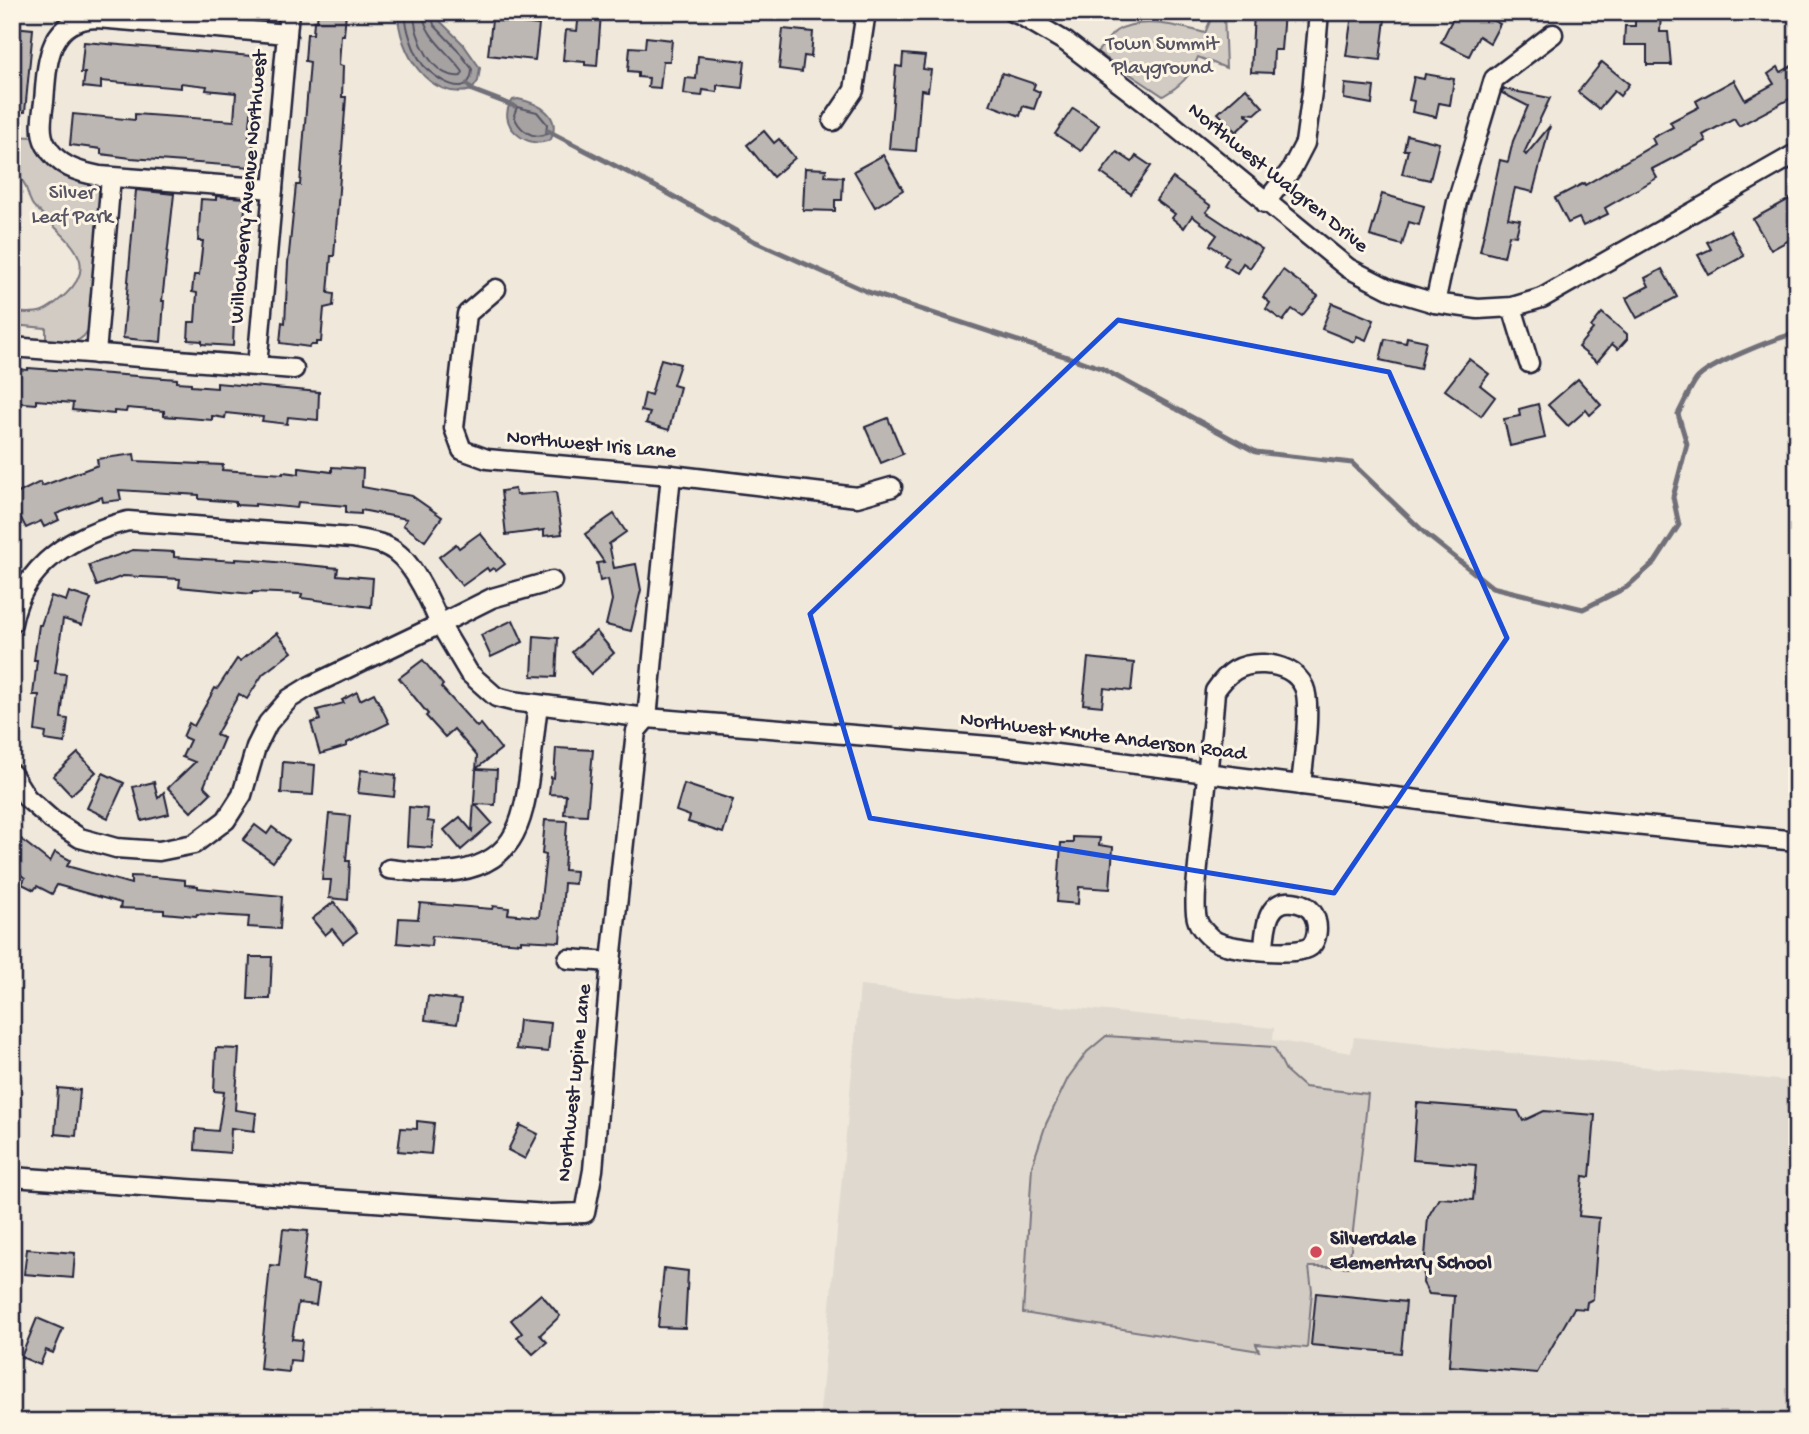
<svg xmlns="http://www.w3.org/2000/svg" width="1809" height="1434" font-family="'Gochi Hand',sans-serif">
  <style>
    .built { fill: #e0d9cf }
    .green { fill: #d1cbc3; stroke: #7a767f; stroke-width: 2 }
    .water { fill: #a6a2a2; stroke: #716f79; stroke-width: 2 }
    .lines { fill: none; stroke-linecap: round; stroke-linejoin: round }
    .shore { stroke: #575564; stroke-width: 2 }
    .stream { stroke: #716f79; stroke-width: 5 }
    .building { fill: #bcb7b3; stroke: #22223b; stroke-width: 2 }
    .street-casing { stroke: #22223b; stroke-width: 23 }
    .street { stroke: #fcf5e5; stroke-width: 18 }
    .marked { fill: none; stroke: #1d4ed8; stroke-width: 5; stroke-linejoin: round }
    .poi-dot { fill: #d1495b; stroke: #fcf5e5; stroke-width: 2.5 }
    .labels { text-anchor: middle; dominant-baseline: central; stroke-width: 6; stroke-linejoin: round; paint-order: stroke }
    .park-label { font-size: 21px; fill: #575564; stroke: #fcf5e5 }
    .street-label { font-size: 21px; fill: #22223b; stroke: #fcf5e5 }
    .poi-label { font-size: 21px; font-weight: bold; fill: #22223b; stroke: #fcf5e5; text-anchor: start }
  </style>
  <rect width="100%" height="100%" fill="#efe8db"/>
  <filter id="ink" filterUnits="userSpaceOnUse"><feTurbulence type="fractalNoise" baseFrequency=".0143" numOctaves="2"/><feDisplacementMap in="SourceGraphic" scale="14" xChannelSelector="R" yChannelSelector="G"/><feConvolveMatrix kernelMatrix="1 2 1 2 8 2 1 2 1" color-interpolation-filters="sRGB"/></filter>
  <g filter="url(#ink)">
    <path class="built" d="M860 986 1274 1028 1273 1040 1351 1053 1354 1037 1797 1082V1422H819Z"/>
    <g class="green">
      <path d="M1214 12H1224L1226 68 1198 57C1191 76 1180 86 1163 96L1097 52C1103 46 1109 36 1116 31 1140 16 1180 26 1205 33Z"/>
      <path d="M12 136 33 137C43 150 47 165 62 173 75 180 95 179 101 195L90 325C83 347 65 343 46 341V328L12 325V312C41 315 45 313 66 294 101 261 66 240 43 215 40 211 34 208 32 204 24 189 30 183 12 173Z"/>
      <path d="M1106 1036 1274 1047 1286 1071 1304 1087 1368 1094 1349 1267H1309L1312 1291 1307 1348 1256 1344 1259 1351 1023 1313 1032 1166 1046 1124 1068 1078 1087 1052Z"/>
    </g>
    <g class="water">
      <path d="M398 12H438L440 21 463 44 480 68 478 81 472 90C429 102 398 51 398 12Z"/>
      <path d="M518 99C538 103 562 115 551 139 529 153 493 123 513 100Z"/>
    </g>
    <g class="lines">
      <g class="shore">
        <path d="M405 12C406 29 413 51 423 65 434 78 471 103 472 69L457 49 434 25 431 12"/>
        <path d="M414 12C414 37 432 79 461 76L463 72C449 52 424 37 423 12"/>
        <path d="M517 107 537 112 547 124 546 134C532 140 518 129 514 115Z"/>
      </g>
      <g class="stream">
        <path d="M467 84 472 90 514 106"/>
        <path d="M548 131 660 189 754 241 868 292 1101 368 1256 452 1352 463 1427 535 1492 587 1583 609 1627 587 1655 562 1679 525 1673 497 1687 444 1678 414C1684 403 1689 390 1696 380 1708 364 1776 338 1797 333"/>
      </g>
    </g>
    <g class="building">
      <path d="M318 12H346L344 35H341L339 65 343 66 342 97H346L334 256H331L328 293 334 294 333 306 324 308 321 342H316V345H310L309 347 280 343 282 322 285 323 288 263 296 185H300L304 135 310 62 305 61 307 34H313L314 21H317Z"/>
      <path d="M1254 12H1284L1281 50H1274L1273 73 1251 72Z"/>
      <path d="M1456 12H1477L1500 24 1490 43 1479 36 1469 56 1441 42Z"/>
      <path d="M1635 12H1661L1660 32H1668L1671 65H1647V45H1624L1625 26H1635Z"/>
      <path d="M579 13 601 14 597 66 585 65V62L563 60 566 30 577 31Z"/>
      <path d="M1352 15 1385 19 1380 60 1346 56Z"/>
      <path d="M492 20 539 25 535 60 488 55Z"/>
      <path d="M12 27 33 29 25 112 12 111Z"/>
      <path d="M783 29 813 32 811 57 804 56 802 72 779 69Z"/>
      <path d="M646 37 672 40 670 61H663L660 88 648 87 649 78 638 77V72L628 71 630 47 645 48Z"/>
      <path d="M84 42 264 57 262 82 257 81 256 103H252L249 138H254L251 167 131 158 101 154V149L70 145 73 114 135 120V114L234 121 236 93 206 90 207 86 181 83V88L101 81V89L83 87 85 73H81Z"/>
      <path d="M903 54 925 56 923 69 931 70 928 91 921 90 916 151 889 149 896 66 902 67Z"/>
      <path d="M698 56 745 61 742 88 717 85V92L703 90 702 96 684 94 686 78 696 79Z"/>
      <path d="M1602 62 1629 84 1620 96 1614 91 1599 109 1578 92Z"/>
      <path d="M1797 63V95L1739 126 1734 118 1703 135 1706 141 1652 169 1657 178 1605 208 1608 214 1583 226 1579 218 1568 223 1555 198 1584 183 1585 185 1655 144 1652 138 1673 127 1670 122 1699 107 1696 101 1734 80 1745 100 1774 84 1768 74 1778 67 1781 72Z"/>
      <path d="M1002 73 1035 84 1033 89 1040 92 1034 109 1023 106 1020 116 990 105Z"/>
      <path d="M1425 74 1454 79 1450 105 1439 103 1436 117 1412 112 1414 101 1409 100 1414 77 1424 79Z"/>
      <path d="M1345 84 1374 87 1372 104 1344 99Z"/>
      <path d="M1246 88 1263 107 1255 114 1246 113V115L1251 118 1236 132 1218 113Z"/>
      <path d="M1503 89 1550 98 1524 153 1526 155 1550 126 1533 192 1515 188 1508 218 1520 220 1516 236 1509 235 1504 257 1480 251 1500 160 1508 162 1513 141 1528 106 1502 93Z"/>
      <path d="M1073 108 1099 125 1081 151 1055 134Z"/>
      <path d="M764 131 774 143 779 139 795 158 773 177 747 145Z"/>
      <path d="M1407 135 1439 143 1430 180 1402 174 1408 150H1404Z"/>
      <path d="M1117 152 1132 162 1136 156 1151 166 1131 194 1101 173Z"/>
      <path d="M883 155 903 190 875 207 854 171Z"/>
      <path d="M805 168 826 169 825 176 843 177 842 200H835V211L803 210Z"/>
      <path d="M1173 178 1211 206 1206 212 1262 249 1250 268 1243 263 1237 273 1224 265 1229 257 1210 245 1217 235 1192 216 1184 228 1172 218 1175 214 1156 200Z"/>
      <path d="M136 190 174 194 162 301H164L161 342 123 338Z"/>
      <path d="M1382 194 1424 206 1419 225 1409 222 1402 245 1370 236Z"/>
      <path d="M1797 195V236L1771 250 1753 219Z"/>
      <path d="M216 196 246 198 237 295H235L233 346 202 344V341L188 340 189 322H195L197 293 192 292 194 275H199L203 241H198L201 199 216 200Z"/>
      <path d="M1730 230 1744 256 1709 275 1698 255 1711 249 1707 242Z"/>
      <path d="M1662 269 1677 297 1637 318 1626 298 1649 286 1645 278Z"/>
      <path d="M1283 270 1318 296 1302 316 1292 309 1283 321 1266 309 1270 303 1263 297Z"/>
      <path d="M1332 303 1374 320 1366 340 1357 336 1354 342 1322 329Z"/>
      <path d="M1602 313 1627 334V339L1618 349 1612 344 1597 362 1578 347 1593 329 1591 327Z"/>
      <path d="M1407 337 1426 341 1420 369 1380 360 1385 339 1406 343Z"/>
      <path d="M661 359 680 364 673 385 680 387 669 430 646 423 650 413 641 411 645 393 651 395Z"/>
      <path d="M1469 359 1489 374 1480 385 1495 397 1481 416 1445 390Z"/>
      <path d="M28 368 177 379V382L191 383V386L217 388V383L319 392 318 420 288 417 287 424 262 421 263 417 226 413 225 418 212 416V420L164 416V411L127 408 126 412 114 411V414L72 410 73 403 36 400V404L12 402 14 369 28 370Z"/>
      <path d="M1578 379 1601 405 1590 415 1586 410 1568 426 1548 405Z"/>
      <path d="M1538 404 1545 438 1510 446 1504 419 1520 416 1519 409Z"/>
      <path d="M888 418 903 454 881 463 865 427Z"/>
      <path d="M134 454 135 461 223 465 222 470 283 474V472L299 474V468L332 472V467L363 469 362 487 412 496 442 517 425 541 403 525 407 519 361 510V514L346 513V506L298 502 297 508 255 504V506L236 505V502L199 499V495L119 490 121 500 103 502 102 497 56 514 59 520 44 527 41 521 26 528 12 501V496L40 482 42 486 98 465 97 459Z"/>
      <path d="M515 489 516 495 556 492 562 534 544 536V530L506 535 501 491Z"/>
      <path d="M614 514 626 532 609 544 614 568 636 564 641 590 631 631 606 625 612 600 608 579 600 581 597 563 604 562 585 534Z"/>
      <path d="M480 533 505 564 496 571 493 568 489 571 487 568 462 586 439 557 456 544 459 548Z"/>
      <path d="M133 550 174 552V557L236 561V559L254 560 338 568 337 575 373 578 371 607 301 598 302 594 252 592V594L179 587 180 579 123 576 97 586 89 565Z"/>
      <path d="M69 592 91 599 82 625 63 619 55 673 66 674 61 718 68 719 65 743 45 740 46 733 35 731 39 695H33L37 660H34L39 625H41L51 596 66 601Z"/>
      <path d="M513 620 523 642 491 657 481 635Z"/>
      <path d="M596 631 614 653 591 674 572 652Z"/>
      <path d="M277 633 292 652 263 674 247 699 239 694 216 735 224 738 204 786 211 793 191 812 168 788 195 762 182 757 190 740 183 737 189 723 194 726 215 688 217 689 237 659 240 661Z"/>
      <path d="M534 636 558 638 556 677 532 676Z"/>
      <path d="M1088 658 1134 663 1131 691 1104 688 1102 706 1083 704Z"/>
      <path d="M423 660 443 685 441 687 477 727 481 724 501 749 476 769 497 770 495 805 475 804 492 823 461 850 444 830 460 817 472 831 477 756 454 729 445 737 426 716 428 714 399 678Z"/>
      <path d="M357 692 360 700 374 693 389 723 347 743V746L320 754 311 723 320 720 317 710 344 703 342 700Z"/>
      <path d="M556 748 593 750 587 815 564 814 566 795 549 794 551 777 554 778Z"/>
      <path d="M78 753 96 772 71 795 53 776Z"/>
      <path d="M283 762 315 765 313 795 281 793Z"/>
      <path d="M361 770 396 775 394 797 358 793Z"/>
      <path d="M103 773 124 783 108 818 87 808Z"/>
      <path d="M154 782 158 798 164 792 169 814 142 821 133 787Z"/>
      <path d="M684 784 733 800 723 833 688 822 690 816 676 811Z"/>
      <path d="M409 807 428 809 427 821 434 822 432 848 407 846Z"/>
      <path d="M329 814 350 816 346 861H350L348 900 329 898 331 880H322Z"/>
      <path d="M545 820 567 821 564 870 576 871 575 884 564 883 560 942 521 940V943L432 936 431 946 397 943 399 918 418 919 420 903 492 909 493 906 509 908 508 914 539 917 546 855 542 854Z"/>
      <path d="M255 825 267 834 272 827 289 840 273 862 243 840Z"/>
      <path d="M12 832 50 862 55 852 70 860 67 866 131 884V876L155 877 185 880V885L198 886V888L282 896 280 929 248 927 249 917 197 914 196 916 164 913V910L120 908 121 903 57 885 52 894 37 886 34 890 22 884 25 878 12 868Z"/>
      <path d="M1073 837 1100 838 1099 845 1113 847 1110 889 1079 887 1078 904 1057 902 1061 843H1073Z"/>
      <path d="M334 902 357 932 343 943 332 929 325 935 312 919Z"/>
      <path d="M250 957H272L270 999H248Z"/>
      <path d="M428 996 461 1000 457 1024 425 1020Z"/>
      <path d="M519 1020 551 1023 548 1052 516 1049Z"/>
      <path d="M216 1048 239 1049 235 1110 256 1113 254 1131 231 1128 230 1153 195 1150 196 1129 218 1131 224 1092 214 1091Z"/>
      <path d="M58 1088 80 1090 76 1136 55 1134Z"/>
      <path d="M1417 1103 1518 1111 1523 1121 1544 1111 1595 1115 1590 1177 1583 1176 1579 1216 1599 1218 1593 1299 1587 1302 1586 1309 1574 1308 1537 1373 1449 1366 1454 1296 1429 1294 1423 1283 1428 1217 1439 1198 1473 1200 1476 1165 1413 1160Z"/>
      <path d="M417 1121 434 1123 431 1154 398 1151 401 1128 417 1129Z"/>
      <path d="M520 1125 538 1134 525 1159 508 1150Z"/>
      <path d="M283 1229 308 1231 302 1281 319 1284 316 1305 298 1303 292 1339 302 1340 300 1361 290 1360 289 1372 260 1369 270 1265 279 1266Z"/>
      <path d="M27 1249 75 1253 73 1278 24 1274Z"/>
      <path d="M664 1268 688 1271 685 1328 658 1327Z"/>
      <path d="M1316 1293 1406 1302 1401 1353 1311 1345Z"/>
      <path d="M541 1294 560 1316 540 1335 547 1342 533 1354 517 1337 522 1333 511 1320Z"/>
      <path d="M37 1318 63 1329 53 1353 46 1350 40 1365 21 1357Z"/>
    </g>
    <g class="lines">
      <g class="street-casing">
        <g id="street">
          <path d="M1012 12 1022 16 1066 42 1147 104 1348 268 1391 290 1435 303 1478 309 1512 307 1542 298 1797 153"/>
          <path d="M833 121 854 90 866 12"/>
          <path d="M273 189 100 176C77 172 58 166 46 145 39 133 42 116 44 102 47 64 47 19 97 18L287 34"/>
          <path d="M1265 203 1291 170 1305 143 1312 92 1319 12"/>
          <path d="M496 289 467 314 454 428 462 450 487 459 671 475 857 497 892 487"/>
          <path d="M1435 303 1457 202 1494 79 1553 34"/>
          <path d="M1512 307 1529 363"/>
          <path d="M12 347 294 369"/>
          <path d="M96 354 111 177"/>
          <path d="M257 366 289 12"/>
          <path d="M552 581 492 598 440 624 469 673 496 697 512 701 647 718 1002 747 1553 817 1797 841"/>
          <path d="M12 623C23 564 75 534 128 521L353 538C368 541 384 542 396 552 415 566 431 603 440 624L310 686 289 699 268 723 256 747 242 795 226 820 194 844 159 851 116 848 80 838 52 820 27 798 12 774"/>
          <path d="M389 869C409 871 429 874 448 872 513 866 523 826 530 770 533 749 535 727 538 705"/>
          <path d="M1264 949C1265 928 1267 895 1298 903 1307 905 1314 912 1316 921 1318 928 1317 940 1311 946 1299 957 1232 949 1217 942 1209 938 1199 927 1197 919 1193 905 1198 870 1199 855 1204 800 1211 746 1215 691 1228 672 1240 663 1264 664 1280 665 1297 671 1304 687 1312 705 1303 764 1301 785"/>
          <path d="M568 959 611 962"/>
          <path d="M12 1177 548 1214 585 1213 593 1170 611 962 636 731 647 718 671 475"/>
        </g>
      </g>
      <use href="#street" class="street"/>
    </g>
  </g>
  <path class="marked" d="M1118 320 1389 372 1507 638 1334 893 870 818 810 614Z"/>
  <circle class="poi-dot" cx="1316" cy="1252" r="7"/>
  <g class="labels">
    <g class="park-label">
      <text x="1162" y="45">Town Summit<tspan x="1162" dy="24">Playground</tspan></text>
      <text x="72" y="194">Silver<tspan x="72" dy="24">Leaf Park</tspan></text>
    </g>
    <g class="street-label">
      <text transform="translate(1277 179) rotate(39)">Northwest Walgren Drive</text>
      <text transform="translate(250 187) rotate(-85)">Willowberry Avenue Northwest</text>
      <text transform="translate(591 446) rotate(5)">Northwest Iris Lane</text>
      <text transform="translate(1103 738) rotate(7)">Northwest Knute Anderson Road</text>
      <text transform="translate(576 1083) rotate(-84)">Northwest Lupine Lane</text>
    </g>
    <g class="poi-label">
      <text x="1330" y="1240">Silverdale<tspan x="1330" dy="24">Elementary School</tspan></text>
    </g>
  </g>
  <rect width="1809" height="1434" fill="none" stroke="#fcf5e5" stroke-width="42"/>
  <rect x="21" y="21" width="1767" height="1392" fill="none" stroke="#22223b" stroke-width="2.5" filter="url(#ink)"/>
</svg>
